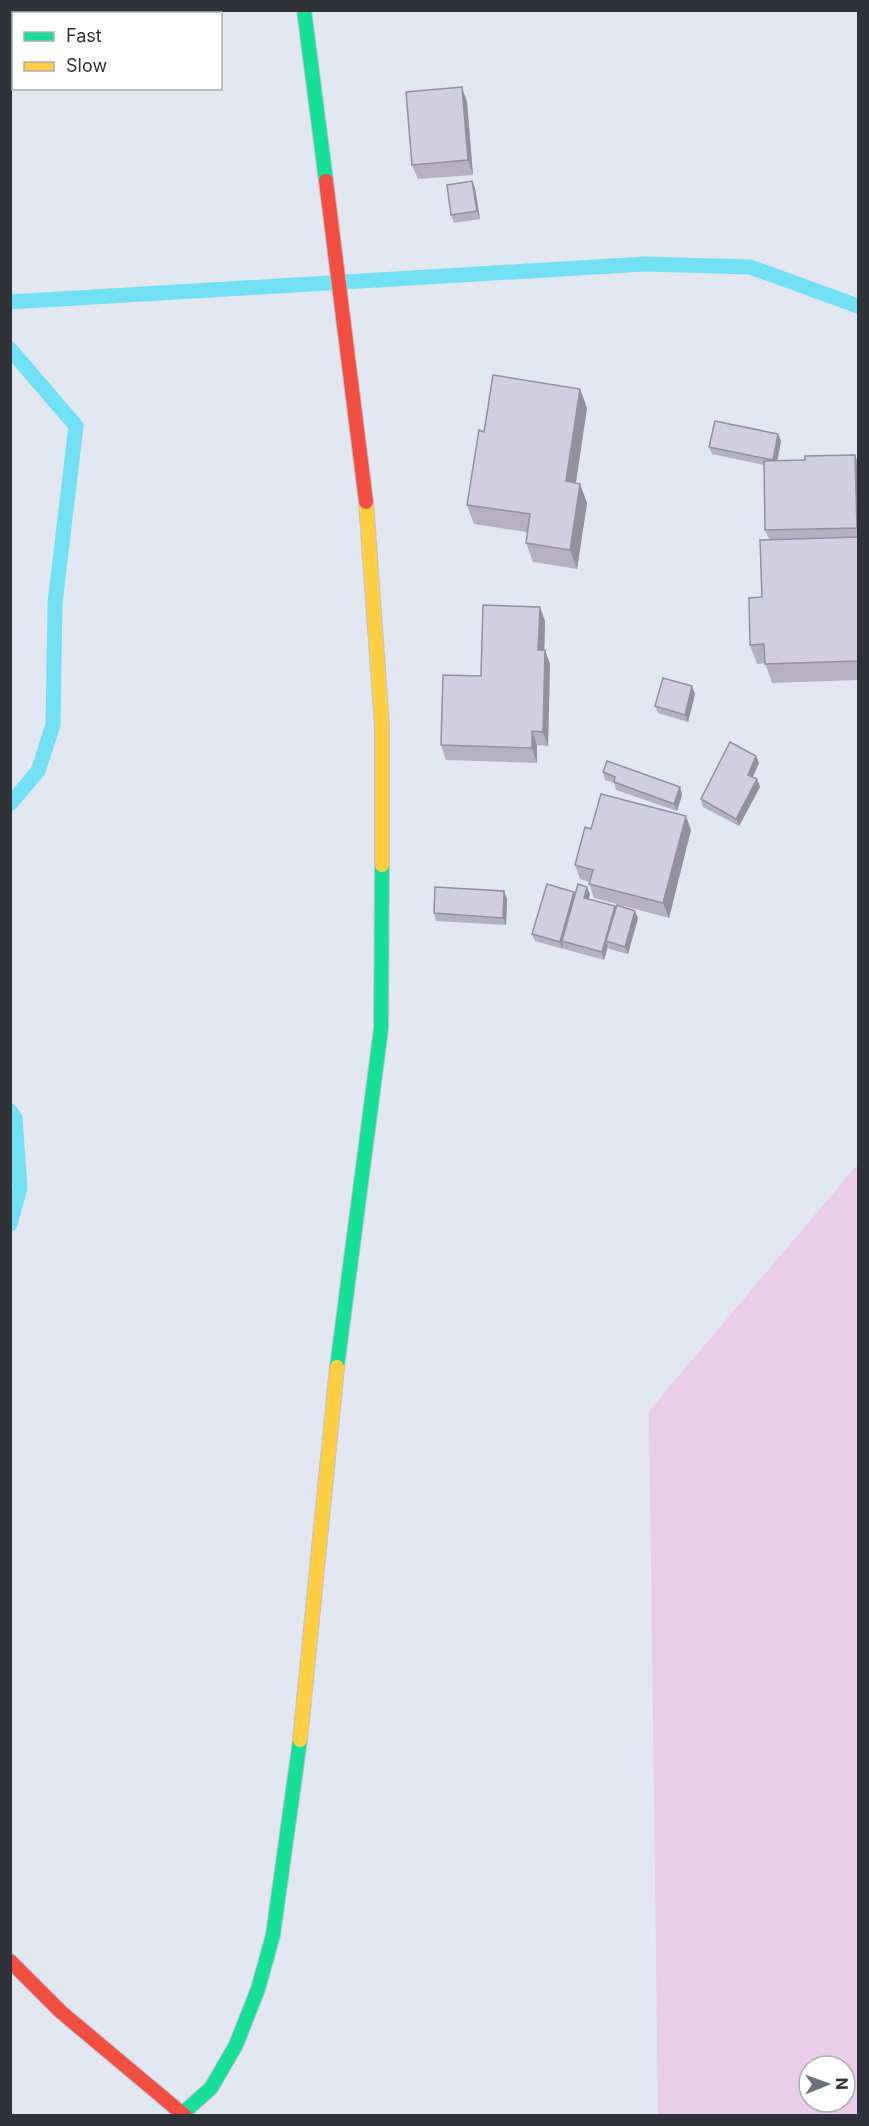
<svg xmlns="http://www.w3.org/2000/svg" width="869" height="2126" font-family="Inter,sans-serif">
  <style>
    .green { fill: #eacdeb; fill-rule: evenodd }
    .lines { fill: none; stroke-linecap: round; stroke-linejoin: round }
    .stream { stroke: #73e1f4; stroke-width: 15 }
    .fast-casing { stroke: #c0c3cc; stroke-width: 16 }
    .slow-casing { stroke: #c0c3cc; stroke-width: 16 }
    .jam-casing { stroke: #c0c3cc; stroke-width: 16 }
    .fast { stroke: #16e098; stroke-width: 14 }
    .slow { stroke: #ffcf43; stroke-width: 14 }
    .jam { stroke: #f24e42; stroke-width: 14 }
    .wall { fill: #b5b1c3 }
    .shaded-wall { fill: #93909f }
    .building { fill: #d2cee3; stroke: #93909f; stroke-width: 1.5 }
  </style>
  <rect width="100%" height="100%" fill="#e3e7f2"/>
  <path class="green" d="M858 1164V2115H658L649 1411ZM809 2066H845V2102H809Z"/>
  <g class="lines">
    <g class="stream">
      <path d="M10 302 645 264 750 267 858 306"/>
      <path d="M10 349 76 426 55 603 53 725 38 771 10 804"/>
      <path d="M10 1111 15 1118 20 1188 10 1224"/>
    </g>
    <g class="fast-casing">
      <g id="fast">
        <path d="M304 10 326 181"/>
        <path d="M337 1367 381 1029 382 865"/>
        <path d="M183 2113 211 2088 236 2045 258 1989 273 1935 300 1740"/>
      </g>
    </g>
    <g class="slow-casing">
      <g id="slow">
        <path d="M366 502 382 726V865"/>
        <path d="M300 1740 337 1367"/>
      </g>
    </g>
    <g class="jam-casing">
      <g id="jam">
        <path d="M326 181 366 502"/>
        <path d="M10 1961 61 2012 185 2116"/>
      </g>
    </g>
    <use href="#fast" class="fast"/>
    <use href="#slow" class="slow"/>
    <use href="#jam" class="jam"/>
  </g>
  <g class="wall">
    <path d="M467 102 473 175 418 179 412 165Z"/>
    <path d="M472 181 475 188 480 219 454 223 451 215Z"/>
    <path d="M580 389 587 408 576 483 580 484 587 503 577 569 533 562 526 543 527 532 474 524 467 505Z"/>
    <path d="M778 434 781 441 777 461 858 463V680L772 683 765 663 757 664 750 645 762 597 769 539 765 530 764 465 712 454 709 447Z"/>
    <path d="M545 621 544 650 550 664 548 746 537 745V763L446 760 441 745 481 676Z"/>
    <path d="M695 694 688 722 658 713 655 706Z"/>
    <path d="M759 763 753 777 757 779 760 787 739 826 703 807 701 799Z"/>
    <path d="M603 772 680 787 682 795 677 811 616 790 614 783 605 780Z"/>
    <path d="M591 829 691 830 669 918 594 898 589 884 590 882 580 879 575 865Z"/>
    <path d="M574 892 575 895 590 894 589 899 638 918 628 954 609 949 608 946 604 960 564 949 563 946V949L535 941 532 934Z"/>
    <path d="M507 899 506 925 436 921 434 913Z"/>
  </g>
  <g class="shaded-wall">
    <path d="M462 87 467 102 473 175 468 160Z"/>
    <path d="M472 181 475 188 480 219 477 211Z"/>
    <path d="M580 389 587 408 573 501 566 481Z"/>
    <path d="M778 434 781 441 776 468 773 460Z"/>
    <path d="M855 455 858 463V533L857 528Z"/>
    <path d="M580 484 587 503 577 569 570 550Z"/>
    <path d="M540 607 545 621 544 664 538 650Z"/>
    <path d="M545 650 550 664 548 746 543 732Z"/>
    <path d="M692 686 695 694 688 722 685 715Z"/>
    <path d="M532 731 537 745V763L532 748Z"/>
    <path d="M756 756 759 763 750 782 748 775Z"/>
    <path d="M757 779 760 787 739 826 736 819Z"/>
    <path d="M680 787 682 795 677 811 674 804Z"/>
    <path d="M686 816 691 830 669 918 663 903Z"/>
    <path d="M587 887 590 894 587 906 584 898Z"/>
    <path d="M504 891 507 899 506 925 503 918Z"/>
    <path d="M574 892 577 899 562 941 563 946V949L560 942Z"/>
    <path d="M615 906 618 914 606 941 608 946 604 960 602 952Z"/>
    <path d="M635 911 638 918 628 954 625 947Z"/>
  </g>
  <g class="building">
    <path d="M462 87 468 160 412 165 406 92Z"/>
    <path d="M472 181 477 211 451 215 447 185Z"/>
    <path d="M493 375 580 389 566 481 580 484 570 550 526 543 530 514 467 505 479 430 484 432Z"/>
    <path d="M715 421 778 434 773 460 709 447Z"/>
    <path d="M855 455 857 528 765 530 764 461 805 460V456Z"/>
    <path d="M858 537V661L765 664 764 644 750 645 749 598 762 597 760 540Z"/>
    <path d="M483 605 540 607 538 650H545L543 732 532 731V748L441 745 443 675 481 676Z"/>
    <path d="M663 678 692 686 685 715 655 706Z"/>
    <path d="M730 742 756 756 748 775 757 779 736 819 701 799Z"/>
    <path d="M607 761 680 787 674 804 614 782 615 777 603 772Z"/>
    <path d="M601 794 686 816 663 903 589 884 593 870 575 865 585 827 591 829Z"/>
    <path d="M547 884 574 892 560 942 532 934Z"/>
    <path d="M578 884 587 887 584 898 615 906 602 952 562 941Z"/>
    <path d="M435 887 504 891 503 918 434 913Z"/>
    <path d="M617 905 635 911 625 947 606 941Z"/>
  </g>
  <rect width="869" height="2126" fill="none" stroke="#30323a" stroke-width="24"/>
  <rect x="12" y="12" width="210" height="78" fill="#ffffff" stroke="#acadb0" stroke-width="1.5"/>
  <rect x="24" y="32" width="30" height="9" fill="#16e098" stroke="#acadb0" stroke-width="1.5"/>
  <text x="66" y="42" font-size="18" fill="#30323a">Fast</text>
  <rect x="24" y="62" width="30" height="9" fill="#ffcf43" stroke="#acadb0" stroke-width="1.5"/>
  <text x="66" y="72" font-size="18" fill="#30323a">Slow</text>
  <g transform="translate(827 2084) rotate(89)"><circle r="28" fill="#ffffff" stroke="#acadb0" stroke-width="1.5"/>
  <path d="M0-4.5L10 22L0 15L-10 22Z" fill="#6f717a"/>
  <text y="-9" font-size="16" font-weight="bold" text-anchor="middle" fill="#30323a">N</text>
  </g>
</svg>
